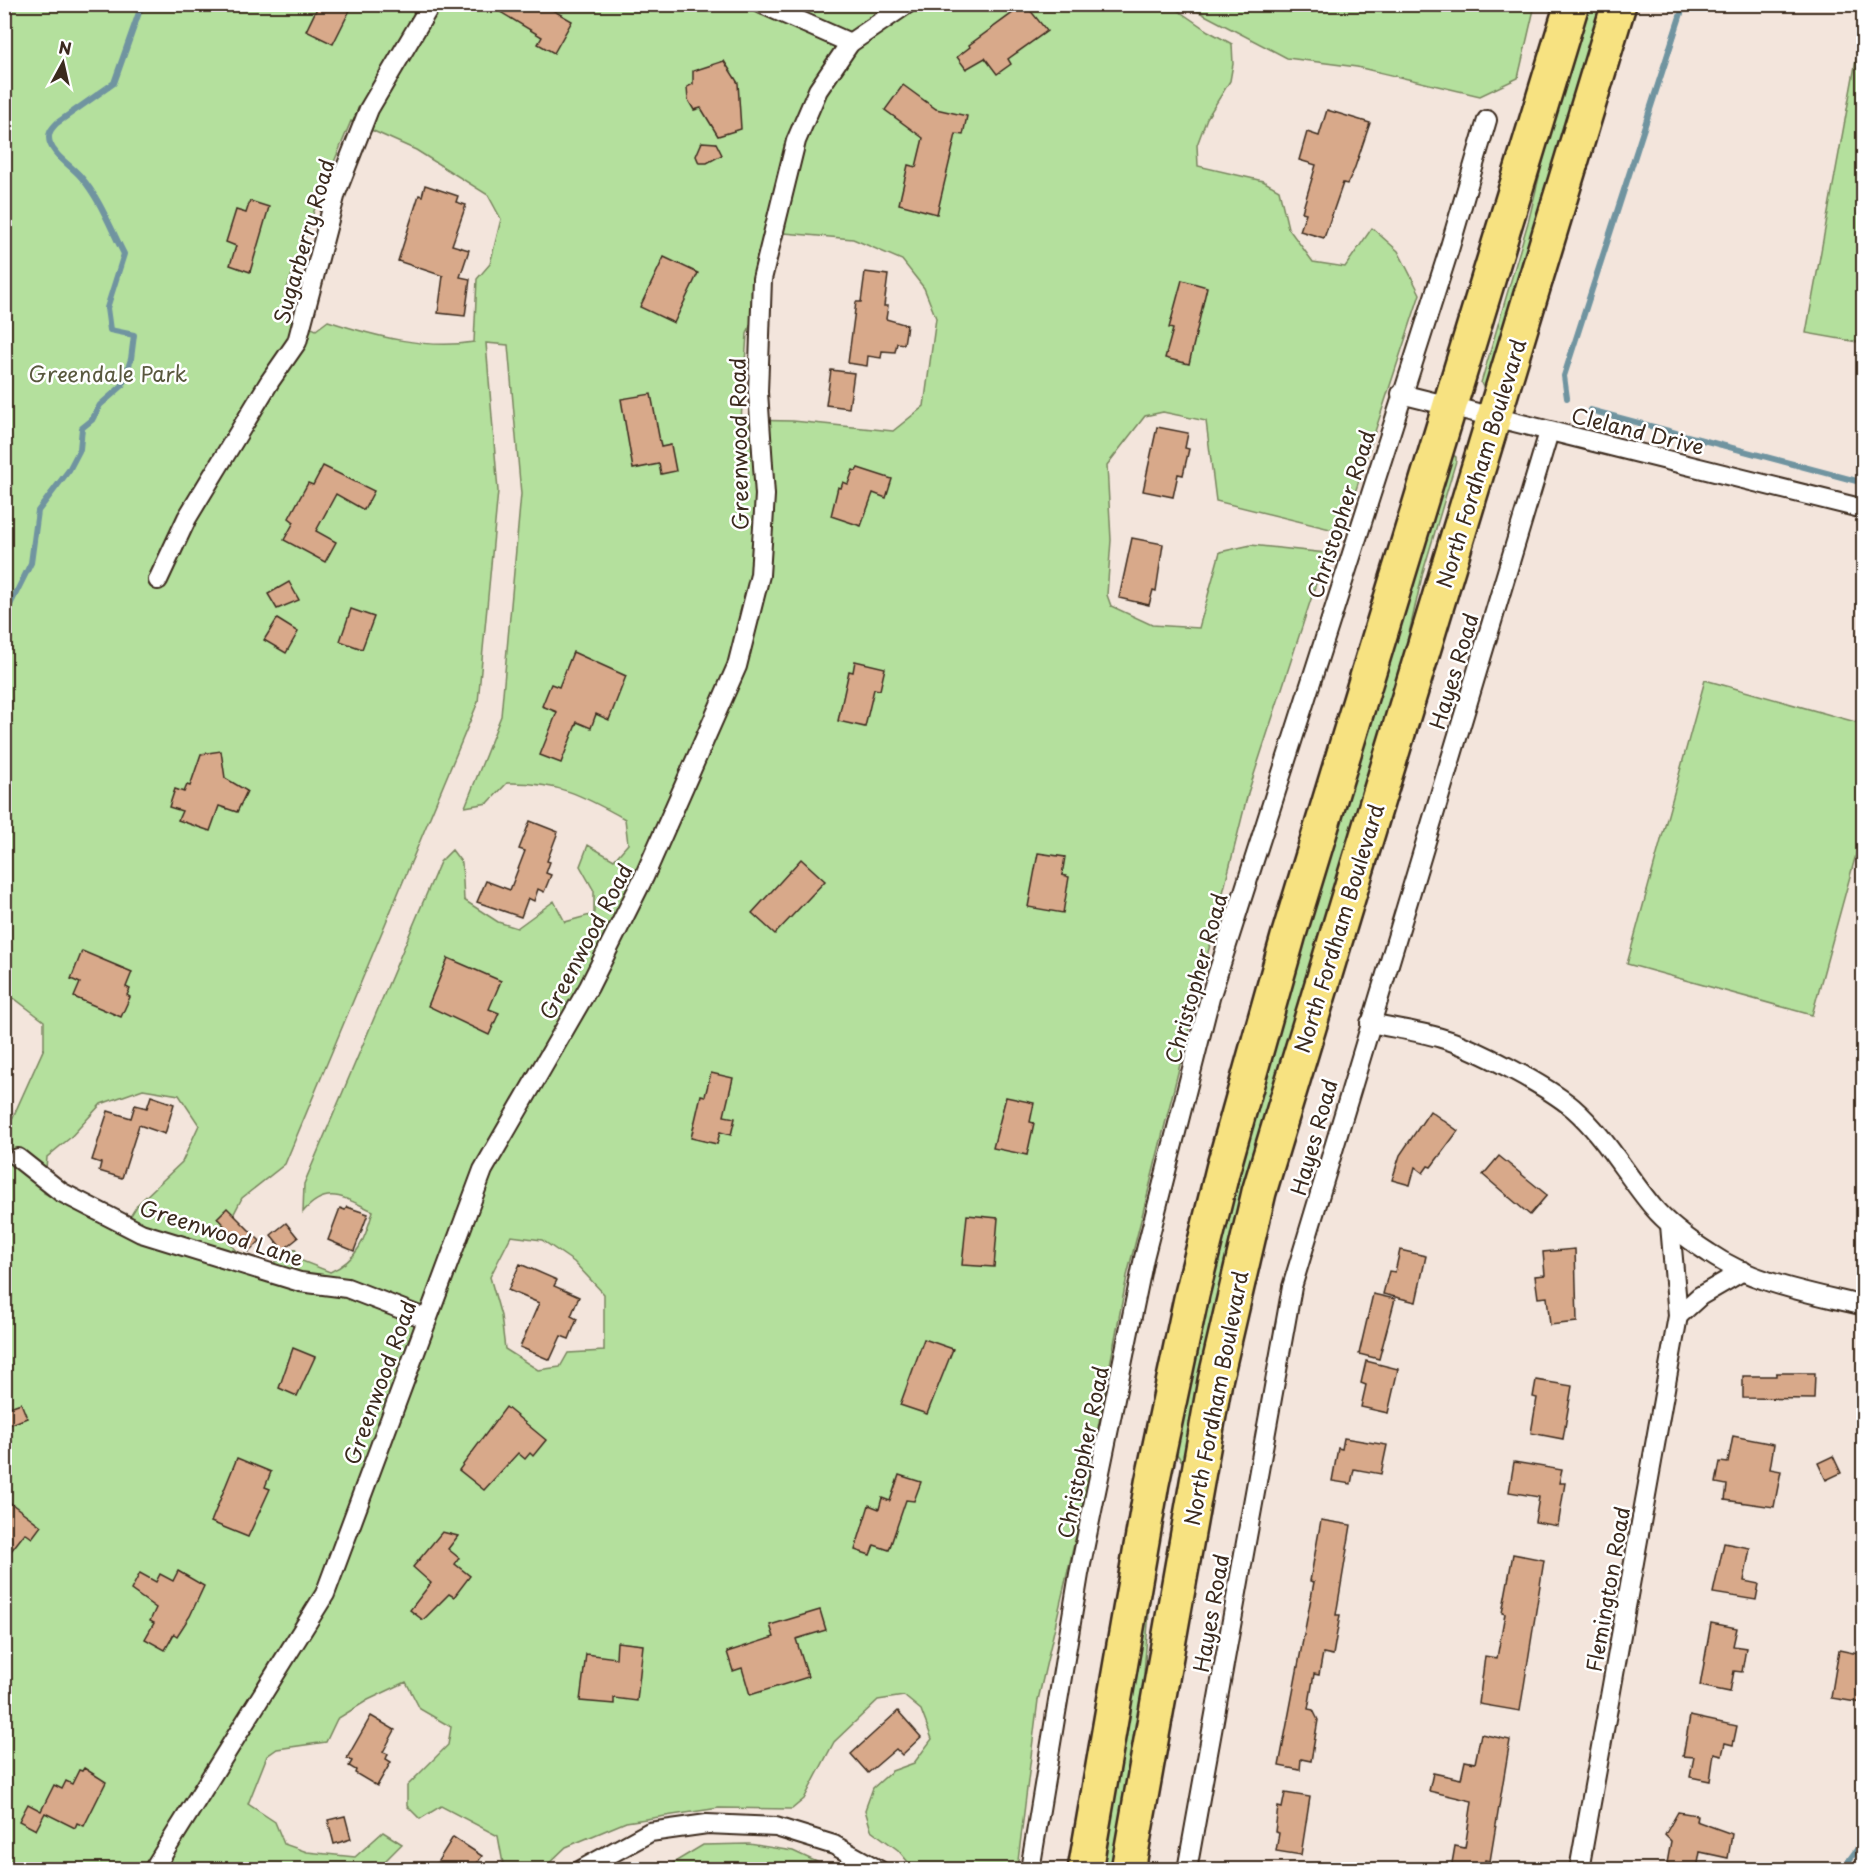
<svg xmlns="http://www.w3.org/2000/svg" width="1868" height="1874" font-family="'Playpen Sans',sans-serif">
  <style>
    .green { fill: #b4e09d; stroke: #78855e; stroke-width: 1.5; fill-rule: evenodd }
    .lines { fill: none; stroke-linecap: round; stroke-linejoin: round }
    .stream { stroke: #7094a0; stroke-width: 6 }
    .building { fill: #d8a98a; stroke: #3b2a1e; stroke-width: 1.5 }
    .street-casing { stroke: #3b2a1e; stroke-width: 22 }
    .highway-casing { stroke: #3b2a1e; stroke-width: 38 }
    .street { stroke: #fff; stroke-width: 18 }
    .highway { stroke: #f7e281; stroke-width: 33 }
    .labels { text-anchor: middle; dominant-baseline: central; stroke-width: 5; stroke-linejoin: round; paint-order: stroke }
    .street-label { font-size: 21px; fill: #3b2a1e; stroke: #fff }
    .park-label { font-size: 21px; fill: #59583e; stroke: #fff }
  </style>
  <rect width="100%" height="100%" fill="#f3e5dc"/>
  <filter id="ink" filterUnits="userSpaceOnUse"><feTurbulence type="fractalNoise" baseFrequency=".0167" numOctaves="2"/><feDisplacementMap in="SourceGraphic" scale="12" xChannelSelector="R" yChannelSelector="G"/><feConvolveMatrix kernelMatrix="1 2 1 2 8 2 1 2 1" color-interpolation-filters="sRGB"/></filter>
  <g filter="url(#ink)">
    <g class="green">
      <path d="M823 4 1535 5 1518 78 1480 96 1357 67 1287 58 1197 11 1173 7 1208 31 1232 44 1233 64 1230 81 1207 118 1197 145 1198 166 1263 181 1279 190 1288 228 1313 262 1345 267 1372 228 1398 251 1420 294 1349 511 1334 530 1216 501 1206 421 1163 412 1145 416 1107 465 1111 540 1107 595 1111 606 1152 625 1199 628 1220 552 1251 545 1326 553 1248 793 1127 1276 1084 1501 1038 1700 1017 1869H914L898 1850 871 1830 865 1810 873 1788 892 1771 914 1763 932 1739 921 1710 904 1696 878 1700 834 1742 804 1799 792 1809 719 1808 626 1822 566 1847 543 1869H504L498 1836 441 1806 420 1819 407 1806V1786L448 1745 451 1727 420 1709 406 1682 368 1700 337 1719 326 1742 277 1749 267 1756 248 1804 275 1822 284 1844 307 1852 355 1857 383 1832 402 1844 385 1861 386 1869 5 1870 4 1137 44 1048V1021L15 999 4 996 5 5ZM351 121 416 150 488 195 501 219 490 264 477 279 474 342C426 350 374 336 328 321L316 330 287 317V288L315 208ZM784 233 853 239 902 260 924 288 936 318 924 406 893 431 793 421 741 420 747 334ZM486 343 508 345 521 494 501 716 465 807 488 803 507 783C558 782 582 795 625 819L628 844 614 860 588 845 580 866 594 891V914L565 922 554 901 517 928 498 922 464 900 462 863 452 850 440 862 304 1184 303 1212C327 1184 344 1198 373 1211 365 1239 358 1260 330 1272L302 1261 295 1249 272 1264 236 1251 223 1235 242 1198 285 1164 478 702 498 491ZM143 1089 179 1095 199 1125 182 1162 138 1204 120 1233 44 1193 47 1157 70 1138 101 1104ZM511 1236 542 1240 574 1262 604 1294V1351L568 1353 560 1367 538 1370 505 1349 501 1316 490 1277Z"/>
      <path d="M1583 5H1606L1484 389 1481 383 1529 219 1570 48Z"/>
      <path d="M1863 22 1864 343H1863L1806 333Z"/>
      <path d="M1451 454 1456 457V461L1423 572 1388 725 1187 1468 1170 1445 1234 1168Z"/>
      <path d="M1705 680 1863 724V829L1812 1015 1627 964Z"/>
      <path d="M1157 1514 1137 1758 1118 1869 1095 1870Z"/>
      <path d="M749 1844 793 1851 832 1869H663L703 1845Z"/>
    </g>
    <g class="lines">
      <g class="stream">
        <path d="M1567 398 1564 376 1684 4"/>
        <path d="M1590 410 1864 483"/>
        <path d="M4 617 31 563 38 511 69 470 80 449 82 428 92 420 100 405 122 386 131 359 134 335 110 330 107 308 124 254C111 229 100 199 81 177 72 166 55 157 50 143 47 134 51 129 57 123L114 83 142 4"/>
        <path d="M1842 1870 1864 1840"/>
      </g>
    </g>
    <g class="building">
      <path d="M319 4H353L333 44 306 31Z"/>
      <path d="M487 4H542L572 21 554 53 538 44 542 37Z"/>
      <path d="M1025 4 1047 31 1008 59 1011 64 997 74 985 58 966 69 957 57 970 47 969 45Z"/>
      <path d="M724 61 738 83 741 129 718 136 701 108 694 110 688 100 687 87 693 84V71Z"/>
      <path d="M903 85 936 109 967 116 963 135 956 134 937 214 899 204 908 165 916 167 923 138 885 110Z"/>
      <path d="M1327 110 1370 123 1354 170 1347 184 1343 183 1324 238 1300 231 1306 213 1302 212 1316 165 1299 160 1307 132 1319 136Z"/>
      <path d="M702 142 716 143 722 155 707 163H699L696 156Z"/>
      <path d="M425 185 458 196 456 202 466 205 452 245 469 250 460 277 470 279 465 316 438 313 443 276 398 261 419 195 422 196Z"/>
      <path d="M250 201 269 207 250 272 230 265 236 246 226 242 236 210 246 213Z"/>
      <path d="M664 257 698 273 674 323 640 307Z"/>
      <path d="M865 272 888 275 884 306H888L886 319 907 325 904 344 897 343 895 352 882 351 881 358 868 356 867 366 848 363 856 302H861Z"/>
      <path d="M1182 280 1207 287 1189 364 1165 358 1173 329 1169 328Z"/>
      <path d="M831 370 854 373 849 408 826 405Z"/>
      <path d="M651 394 661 447 671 445 676 471 661 474 659 464 633 469 621 399Z"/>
      <path d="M1157 427 1188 433 1185 448 1189 449 1183 475 1178 474 1173 497 1143 491Z"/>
      <path d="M323 466 374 491 364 510 336 494 316 531 336 542 325 562 284 540 294 522 289 518 308 483 313 485Z"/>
      <path d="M858 468 892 479 886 498 873 493 861 526 831 516 838 487 841 488 843 482 848 484 853 470 856 471Z"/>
      <path d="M1132 538 1163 544 1156 591 1153 590 1149 605 1119 598Z"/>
      <path d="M289 582 299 600 277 609 268 594Z"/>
      <path d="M351 609 374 617 362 649 340 641Z"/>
      <path d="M277 619 298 632 286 653 264 640Z"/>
      <path d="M573 652 626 676 609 720 596 714 591 728 577 722 561 763 540 755 557 712 542 706 551 684 559 687Z"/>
      <path d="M855 661 885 668 880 690 874 689 865 727 838 721 849 671 853 672Z"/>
      <path d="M221 751 225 778 247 791 237 812 219 806 210 831 178 820 182 811 169 807 175 789 184 792 187 785 190 786 201 754Z"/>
      <path d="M530 821 558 832 547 861 550 862 546 873 551 875 544 892 538 889 534 901 528 898 521 917 477 902 486 881 510 890 525 851 519 849Z"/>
      <path d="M1038 853 1065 857 1062 875 1069 877 1063 913 1028 907Z"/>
      <path d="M801 859 825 881 775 934 752 913Z"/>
      <path d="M82 951 132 972 126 987 130 989 127 995 130 997 121 1017 74 997 80 983 71 979Z"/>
      <path d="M448 958 501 981 489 1009 499 1013 489 1035 428 1006Z"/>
      <path d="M711 1073 733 1078 724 1116 735 1118 731 1135 720 1132 717 1144 691 1138 701 1095 705 1096Z"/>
      <path d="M151 1096 174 1104 165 1134 139 1125 122 1178 99 1171 101 1163 92 1160 108 1111 131 1118 135 1105 147 1108Z"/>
      <path d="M1006 1097 1034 1103 1030 1122 1034 1123 1027 1155 993 1148Z"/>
      <path d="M1430 1111 1458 1131 1431 1167 1428 1166 1423 1173 1415 1167 1410 1185 1392 1180 1400 1155Z"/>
      <path d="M1499 1156 1547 1195 1530 1215 1483 1175Z"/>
      <path d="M347 1207 368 1214 354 1251 328 1240 340 1208 345 1210Z"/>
      <path d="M227 1208 260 1241 249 1252 217 1218Z"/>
      <path d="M967 1215 998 1218 994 1267 962 1265Z"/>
      <path d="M286 1223 298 1238 283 1250 271 1235Z"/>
      <path d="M1575 1249 1577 1322 1550 1325 1547 1297 1538 1298 1535 1276 1545 1275 1543 1252Z"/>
      <path d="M1400 1250 1426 1256 1416 1302 1383 1294 1389 1271 1395 1272Z"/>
      <path d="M520 1264 557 1280 554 1286 579 1297 571 1316 577 1319 569 1339 561 1336 550 1360 520 1347 539 1303 508 1290Z"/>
      <path d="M1373 1294 1395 1299 1379 1359 1359 1354Z"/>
      <path d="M924 1339 953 1349 927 1414 900 1405Z"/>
      <path d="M293 1348 315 1357 297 1396 279 1388Z"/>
      <path d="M1366 1361 1398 1369 1388 1413 1361 1407 1366 1385 1361 1383Z"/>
      <path d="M1776 1373H1815L1814 1399 1743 1398V1376H1776Z"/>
      <path d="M1536 1380 1572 1386 1563 1439 1531 1433 1537 1398 1533 1397Z"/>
      <path d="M21 1403 27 1418 4 1427V1409Z"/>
      <path d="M506 1407 546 1440 533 1456 530 1453 525 1459 518 1453 484 1490 459 1470Z"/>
      <path d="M1733 1436 1774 1444 1770 1469 1781 1471 1774 1507 1725 1500 1727 1485 1716 1483 1720 1462 1728 1463Z"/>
      <path d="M1344 1438 1387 1445 1381 1474 1354 1469 1351 1484 1332 1481 1338 1448 1342 1449Z"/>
      <path d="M1833 1456 1841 1473 1826 1480 1818 1463Z"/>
      <path d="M237 1458 271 1472 265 1487 270 1489 248 1537 211 1522Z"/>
      <path d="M1514 1462 1562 1470 1559 1483H1565L1558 1526 1535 1522 1539 1497 1509 1492Z"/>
      <path d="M899 1475 921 1482 914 1501 906 1500 889 1550 874 1545 870 1555 855 1550 869 1505 879 1509 882 1498 890 1501Z"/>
      <path d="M4 1498 41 1526 32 1538 25 1533 4 1560Z"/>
      <path d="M1321 1520 1351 1525 1336 1615H1340L1333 1655 1323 1653 1319 1675 1314 1674 1308 1709 1313 1710 1318 1720 1311 1761 1301 1759 1300 1770 1279 1766 1314 1582 1310 1581Z"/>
      <path d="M442 1532 458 1536 448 1549 459 1558 455 1564 470 1576 454 1597 449 1594 423 1620 410 1610 431 1583 413 1567Z"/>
      <path d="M1724 1543 1750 1548 1744 1581 1759 1584 1756 1600 1713 1593Z"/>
      <path d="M1513 1554 1544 1560 1520 1711 1479 1704 1485 1656 1497 1658 1505 1614 1502 1613Z"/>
      <path d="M178 1571 204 1586 190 1616 177 1636 174 1634 165 1650 145 1639 154 1623 150 1621 156 1608 131 1590 140 1573 156 1582 160 1574 173 1581Z"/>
      <path d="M820 1610 826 1630 796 1639 808 1677 750 1695 742 1668 733 1671 727 1652 774 1637 770 1625Z"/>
      <path d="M1711 1623 1737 1628 1733 1646 1746 1648 1742 1672 1734 1671 1730 1692 1700 1686Z"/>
      <path d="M617 1642 643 1645 637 1701 614 1698V1704L580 1701 586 1654 616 1658Z"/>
      <path d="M1839 1650 1863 1655V1703L1831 1698Z"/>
      <path d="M898 1711 921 1737 902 1755 896 1749 868 1773 851 1754Z"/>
      <path d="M371 1716 395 1730 383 1752 388 1754 386 1759 391 1762 377 1786 355 1773 356 1770 349 1766 352 1761 347 1758Z"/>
      <path d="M1690 1716 1737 1726 1733 1745 1725 1743 1722 1755 1714 1753 1710 1781 1690 1777 1694 1757 1683 1756Z"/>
      <path d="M1481 1734 1510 1740 1490 1861 1485 1860 1483 1869H1451L1455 1846 1465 1848 1472 1801 1429 1791 1433 1773 1461 1779 1465 1761 1475 1763Z"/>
      <path d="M84 1768 106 1782 84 1826 77 1823 75 1828 45 1813 36 1830 19 1821 28 1804 41 1811 54 1785 62 1789 66 1781 72 1784 79 1770 82 1771Z"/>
      <path d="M1285 1793 1310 1797 1301 1855 1276 1851 1279 1833 1275 1832 1278 1807 1282 1808Z"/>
      <path d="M1678 1812 1697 1815 1696 1821 1732 1834 1728 1858 1700 1852 1697 1869H1666L1671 1841 1665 1835Z"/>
      <path d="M345 1816 351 1839 334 1844 328 1820Z"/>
      <path d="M453 1837 482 1856 473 1869H433Z"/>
    </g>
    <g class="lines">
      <g class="street-casing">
        <g id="street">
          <path d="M762 4 850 43"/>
          <path d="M1401 394 1864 509"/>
          <path d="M158 580 187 518 270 381 297 342 336 193 369 109 431 4"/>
          <path d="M1370 1023C1393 1028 1418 1031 1441 1038 1476 1048 1545 1085 1573 1108 1605 1136 1626 1175 1653 1207 1669 1226 1689 1240 1709 1253 1754 1284 1812 1293 1864 1306"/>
          <path d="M18 1158 61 1192 141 1233 300 1282 347 1288 427 1319"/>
          <path d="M1678 1316 1700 1296 1743 1271"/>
          <path d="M153 1870 325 1594 483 1170 589 987 644 877 737 666 760 575 765 495 758 392 762 279 796 141 818 90 850 43 907 4"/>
          <path d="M581 1870 650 1832 707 1824 776 1827 834 1845 879 1870"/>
          <path d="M1030 1870 1079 1574 1144 1258 1210 998 1449 250 1487 120"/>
          <path d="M1187 1870 1292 1287 1549 432"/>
          <path d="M1579 1870 1678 1316 1670 1225"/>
        </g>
      </g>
      <g class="highway-casing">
        <g id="highway">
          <path d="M1085 1870 1152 1483 1192 1294 1223 1169 1288 937 1572 4"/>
          <path d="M1128 1870 1215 1381 1259 1192 1619 4"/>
        </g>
      </g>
      <use href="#street" class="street"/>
      <use href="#highway" class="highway"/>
    </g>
  </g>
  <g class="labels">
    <g class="street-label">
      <text transform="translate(303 241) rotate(-74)">Sugarberry Road</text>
      <text transform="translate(1638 430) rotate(14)">Cleland Drive</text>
      <text transform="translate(738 444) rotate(-91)">Greenwood Road</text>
      <text transform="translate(1480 463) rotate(-73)">North Fordham Boulevard</text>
      <text transform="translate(1340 514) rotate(-72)">Christopher Road</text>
      <text transform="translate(1453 671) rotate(-73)">Hayes Road</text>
      <text transform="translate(1338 928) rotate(-73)">North Fordham Boulevard</text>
      <text transform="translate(585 941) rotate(-62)">Greenwood Road</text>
      <text transform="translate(1195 978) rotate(-74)">Christopher Road</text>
      <text transform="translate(1313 1137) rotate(-74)">Hayes Road</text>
      <text transform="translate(222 1232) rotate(18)">Greenwood Lane</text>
      <text transform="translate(379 1382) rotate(-70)">Greenwood Road</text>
      <text transform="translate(1215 1398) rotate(-79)">North Fordham Boulevard</text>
      <text transform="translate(1082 1452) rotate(-78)">Christopher Road</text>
      <text transform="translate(1607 1589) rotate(-80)">Flemington Road</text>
      <text transform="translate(1210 1613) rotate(-80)">Hayes Road</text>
    </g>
    <g class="park-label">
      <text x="108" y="373">Greendale Park</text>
    </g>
  </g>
  <rect width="1868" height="1874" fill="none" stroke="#fff" stroke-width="24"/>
  <rect x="12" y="12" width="1844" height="1850" fill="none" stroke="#3b2a1e" stroke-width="2" filter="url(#ink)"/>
  <g transform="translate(63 63) rotate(8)" stroke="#ffffff" stroke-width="4.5" paint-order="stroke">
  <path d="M0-4.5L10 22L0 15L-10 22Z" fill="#3b2a1e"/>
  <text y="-9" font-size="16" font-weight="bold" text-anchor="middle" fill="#3b2a1e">N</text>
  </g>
</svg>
